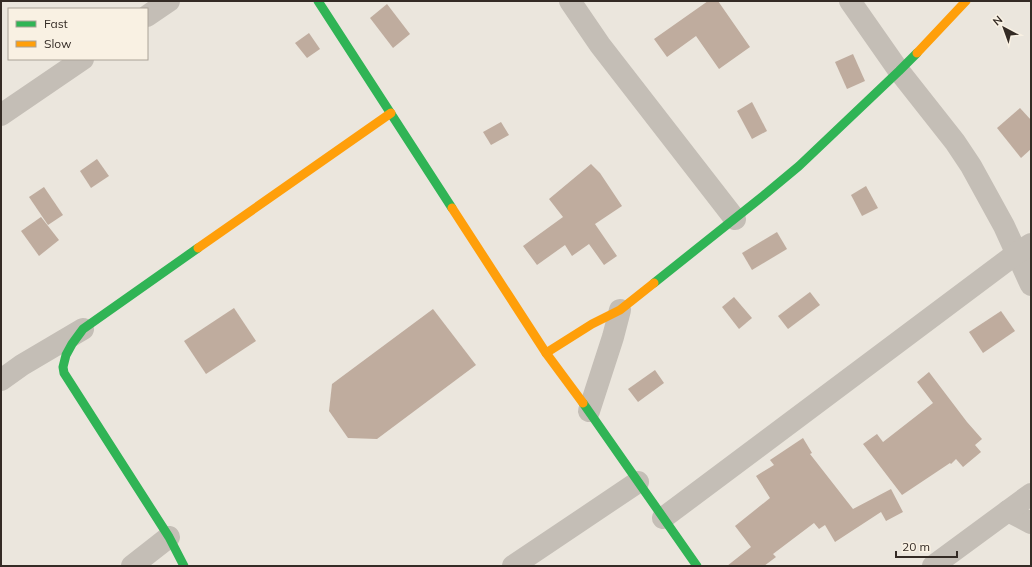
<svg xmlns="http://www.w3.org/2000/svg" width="1032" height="567" font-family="Mulish,sans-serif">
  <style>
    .building { fill: #bfac9e }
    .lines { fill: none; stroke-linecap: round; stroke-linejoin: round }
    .street { stroke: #c4beb6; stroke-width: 22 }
    .fast { stroke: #30b455; stroke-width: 9 }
    .slow { stroke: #ff9f0a; stroke-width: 9 }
  </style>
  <rect width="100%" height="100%" fill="#ebe6dd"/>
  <g class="building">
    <path d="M708 1H718L750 47 719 69 696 36 667 57 654 39Z"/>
    <path d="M387 4 410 34 393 48 370 18Z"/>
    <path d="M309 33 320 49 307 58 295 43Z"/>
    <path d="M853 54 865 81 847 89 835 62Z"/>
    <path d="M752 102 767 131 752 139 737 111Z"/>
    <path d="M1020 108 1031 120V149L1021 158 997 128Z"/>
    <path d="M501 122 509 135 491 145 483 132Z"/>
    <path d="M97 159 109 176 91 188 80 171Z"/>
    <path d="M591 164 600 173 622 206 595 224 617 256 604 265 589 244 572 256 565 245 537 265 523 246 563 217 549 199Z"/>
    <path d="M866 186 878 208 862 216 851 195Z"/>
    <path d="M44 187 63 215 48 225 29 197Z"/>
    <path d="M41 217 59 240 39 256 21 231Z"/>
    <path d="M777 232 787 249 752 270 742 253Z"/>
    <path d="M810 292 820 305 788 329 778 316Z"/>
    <path d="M734 297 752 318 739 329 722 307Z"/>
    <path d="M234 308 256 341 206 374 184 341Z"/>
    <path d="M433 309 476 365 377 439 348 438 329 411 332 384Z"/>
    <path d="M1001 311 1015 331 983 353 969 332Z"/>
    <path d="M655 370 664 383 638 402 628 389Z"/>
    <path d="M929 372 967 422 982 439 975 445 981 452 963 467 956 459 951 464 950 463 902 495 863 444 877 434 883 442 933 403 917 382Z"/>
    <path d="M803 438 812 453 810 454 853 509 891 489 903 512 886 521 881 512 835 542 825 525 819 529 814 523 773 554 776 557 764 566H727L751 547 735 526 770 498 756 476 774 465 770 460Z"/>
  </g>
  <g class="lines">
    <g class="street">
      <path d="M570 1 600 45 735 219"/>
      <path d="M850 1 899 71 955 142 971 166 1004 226 1031 285"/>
      <path d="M147 16 169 1"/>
      <path d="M1 115 83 59"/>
      <path d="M1 380 22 365 83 329"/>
      <path d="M589 411 613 337 620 310"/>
      <path d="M1008 511 1031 523"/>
      <path d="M663 518 1017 253 1031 244"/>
      <path d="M132 566 169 537"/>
      <path d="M513 566 638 482"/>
      <path d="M933 566 1031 494"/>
    </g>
    <g class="fast">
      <path d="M318 1 452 208"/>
      <path d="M654 283 763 196 799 166 899 71 917 53"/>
      <path d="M583 403 697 566"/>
      <path d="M184 566 169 537 64 373 63 367 66 355 72 344 83 329 198 248"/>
    </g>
    <g class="slow">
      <path d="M917 53 966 1"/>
      <path d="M452 208 546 353 583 403"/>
      <path d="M198 248 391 113"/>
      <path d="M546 353 592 324 620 310 654 283"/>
    </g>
  </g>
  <rect width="1032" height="567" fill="none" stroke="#342b25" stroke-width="4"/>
  <rect x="8" y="8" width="140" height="52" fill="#f9f1e3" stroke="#aaa297"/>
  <rect x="16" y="21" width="20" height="6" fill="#30b455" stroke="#aaa297"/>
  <text x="44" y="28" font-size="12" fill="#342b25">Fast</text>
  <rect x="16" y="41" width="20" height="6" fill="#ff9f0a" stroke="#aaa297"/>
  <text x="44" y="48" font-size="12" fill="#342b25">Slow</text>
  <g transform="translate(1004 28) rotate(319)" stroke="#f9f1e3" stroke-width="3" paint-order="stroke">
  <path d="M0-3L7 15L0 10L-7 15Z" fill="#342b25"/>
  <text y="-6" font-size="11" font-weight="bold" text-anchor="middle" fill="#342b25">N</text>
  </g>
  <path d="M896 551v6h61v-6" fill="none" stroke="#342b25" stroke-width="2"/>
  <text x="902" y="551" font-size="12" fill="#342b25" stroke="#f9f1e3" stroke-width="3" paint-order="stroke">20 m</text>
</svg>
